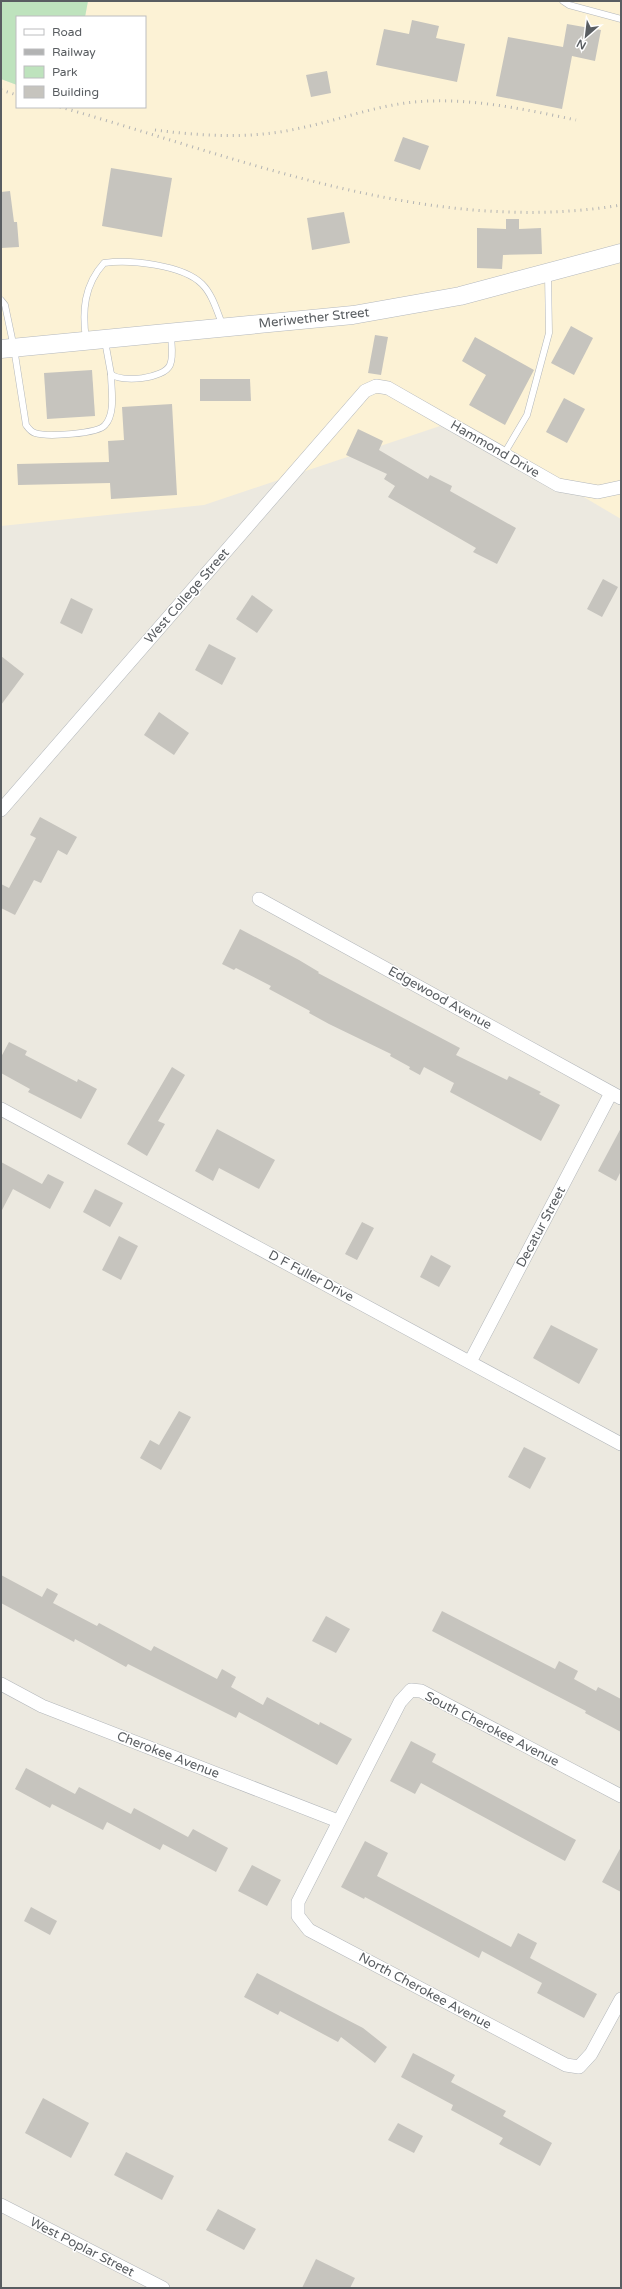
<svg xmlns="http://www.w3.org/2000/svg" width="622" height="2289" font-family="'Varela Round',sans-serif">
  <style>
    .commercial { fill: #fcf2d5 }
    .green { fill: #bee3bd }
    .building { fill: #c6c4be }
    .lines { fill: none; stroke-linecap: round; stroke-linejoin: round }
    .lane-casing { stroke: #b3b7bb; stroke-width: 7 }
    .street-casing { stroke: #b3b7bb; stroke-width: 14 }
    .secondary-casing { stroke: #b4b8bd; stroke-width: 19 }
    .lane { stroke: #fff; stroke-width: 6 }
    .street { stroke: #fff; stroke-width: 13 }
    .secondary { stroke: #fff; stroke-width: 18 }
    .rail { stroke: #b2b3b3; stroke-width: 3; stroke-dasharray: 1 5; stroke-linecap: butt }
    .labels { text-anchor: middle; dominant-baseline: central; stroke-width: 3; stroke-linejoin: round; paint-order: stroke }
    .street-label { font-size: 13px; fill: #595d61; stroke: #fff }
  </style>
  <rect width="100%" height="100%" fill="#ece9e0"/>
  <path class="commercial" d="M88 1H621V519L455 421 204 505 1 526V79L17 85V107H145V17H85Z"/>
  <path class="green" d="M1 1H88L85 17H17V85L1 79Z"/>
  <g class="building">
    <path d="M412 20 439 26 436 38 465 44 457 82 376 65 384 29 409 34Z"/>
    <path d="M567 24 601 30 595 61 572 56 562 109 496 96 508 37 563 47Z"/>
    <path d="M327 71 331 93 311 97 306 75Z"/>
    <path d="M403 137 429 146 420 170 394 161Z"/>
    <path d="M111 168 172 178 162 237 102 226Z"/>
    <path d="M10 191 14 222H17L19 247 1 248V192Z"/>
    <path d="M344 212 350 243 312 250 307 218Z"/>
    <path d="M506 219H519V229L541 228 542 254 503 255 502 269 477 268V228L506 229Z"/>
    <path d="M571 326 593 338 574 375 551 363Z"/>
    <path d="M375 335 388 337 381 375 368 373Z"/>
    <path d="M475 337 534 370 505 425 469 405 486 375 462 361Z"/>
    <path d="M92 370 95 416 47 419 44 373Z"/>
    <path d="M200 379H250L251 401H200Z"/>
    <path d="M564 398 585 409 567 443 546 432Z"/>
    <path d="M172 404 177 495 111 499 110 483 18 485 17 464 109 462 108 441 124 440 122 407Z"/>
    <path d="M358 429 383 441 379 450 428 479 430 475 452 486 450 491 516 528 497 564 473 552 476 548 388 497 395 486 384 479 387 474 346 455Z"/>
    <path d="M603 579 618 587 602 617 587 609Z"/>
    <path d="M252 595 273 610 257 633 236 619Z"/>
    <path d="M71 598 93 609 82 634 60 623Z"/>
    <path d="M209 644 236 658 222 685 195 670Z"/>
    <path d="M1 656 24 674 1 705Z"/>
    <path d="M159 712 189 733 174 755 144 735Z"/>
    <path d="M40 817 77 837 67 855 58 850 41 883 34 880 15 915 1 908V884L9 888 36 838 30 835Z"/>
    <path d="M240 929 299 960 319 972 318 973 460 1048 456 1055 507 1080 509 1076 541 1092 539 1094 560 1105 541 1141 450 1092 454 1083 424 1067 420 1075 409 1069 410 1067 390 1056 391 1054 329 1024 309 1013 310 1011 269 989 271 986 236 968 234 970 222 964Z"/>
    <path d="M9 1042 27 1051 25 1055 77 1082 78 1079 97 1089 81 1119 28 1092 30 1089 1 1073V1057Z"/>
    <path d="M172 1067 185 1075 158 1121 165 1124 147 1156 127 1144Z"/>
    <path d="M621 1128V1171L616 1181 598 1171Z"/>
    <path d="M217 1129 275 1160 259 1189 219 1168 213 1181 195 1171Z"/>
    <path d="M1 1162 42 1184 48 1174 64 1182 50 1209 13 1189 1 1212Z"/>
    <path d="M95 1189 123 1203 110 1227 83 1212Z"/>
    <path d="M362 1222 374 1228 357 1260 345 1254Z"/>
    <path d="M119 1236 138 1246 121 1280 102 1270Z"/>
    <path d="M431 1255 451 1266 439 1287 420 1277Z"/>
    <path d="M551 1325 598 1349 579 1384 533 1358Z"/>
    <path d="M179 1411 191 1417 161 1470 140 1458 150 1440 159 1445Z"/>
    <path d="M524 1447 546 1458 530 1489 508 1477Z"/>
    <path d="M1 1575 42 1597 47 1588 58 1594 53 1603 97 1626 99 1623 151 1651 154 1646 217 1679 222 1669 236 1677 231 1687 263 1705 267 1697 319 1725 320 1722 352 1739 337 1765 239 1712 236 1718 128 1664 126 1667 75 1639 74 1642 1 1603Z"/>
    <path d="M442 1611 555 1669 559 1661 578 1671 574 1679 596 1691 598 1687 621 1699V1732L585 1713 586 1711 432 1631Z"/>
    <path d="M326 1616 350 1629 336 1653 312 1641Z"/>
    <path d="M411 1741 436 1754 432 1762 576 1840 565 1861 421 1783 415 1794 390 1781Z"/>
    <path d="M26 1768 75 1794 79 1787 131 1814 134 1808 188 1837 193 1829 228 1848 216 1872 163 1844 160 1850 107 1822 103 1830 52 1804 50 1808 15 1789Z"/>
    <path d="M365 1841 388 1853 377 1876 511 1947 518 1933 537 1943 530 1958 597 1994 584 2018 537 1993 542 1983 482 1951 479 1958 365 1897 364 1899 341 1887Z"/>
    <path d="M621 1847V1892L602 1882Z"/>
    <path d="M252 1865 281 1880 267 1906 238 1891Z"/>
    <path d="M31 1907 57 1921 50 1935 24 1921Z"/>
    <path d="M257 1973 363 2028 387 2047 375 2063 341 2037 338 2042 280 2011 278 2015 244 1997Z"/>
    <path d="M413 2053 455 2075 451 2082 506 2111 503 2116 552 2143 540 2166 499 2144 503 2138 451 2110 453 2105 401 2077Z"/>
    <path d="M43 2098 89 2123 71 2158 25 2133Z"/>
    <path d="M398 2123 423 2136 414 2153 388 2140Z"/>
    <path d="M126 2152 174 2176 162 2200 114 2175Z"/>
    <path d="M218 2209 256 2229 244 2250 206 2230Z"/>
    <path d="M316 2259 355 2278 350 2288H302Z"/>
  </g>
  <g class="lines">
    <g class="lane-casing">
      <g id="lane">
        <path d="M563 1 569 5 621 19"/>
        <path d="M1 300 5 305 14 348 26 425C29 429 31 432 35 433 47 437 98 434 105 425 116 413 111 389 111 374"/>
        <path d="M86 339C82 311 84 285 104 263 129 259 183 265 202 284 213 295 217 312 223 326"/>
        <path d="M105 341 111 374C121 383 164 379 170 365 174 356 171 343 171 334"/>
        <path d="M504 454 527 415 549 333 548 275"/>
      </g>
    </g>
    <g class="street-casing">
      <g id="street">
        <path d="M1 810 365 391 376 386 388 388 558 485 598 492 621 487"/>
        <path d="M259 899 621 1098"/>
        <path d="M1 1109 621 1444"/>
        <path d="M470 1362 611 1093"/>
        <path d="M1 1684 42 1706 338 1821"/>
        <path d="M621 1796 421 1691 411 1690 400 1702 298 1902V1916L309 1930 566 2065 579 2067 591 2054 621 1999"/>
        <path d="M1 2205 163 2288"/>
      </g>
    </g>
    <g class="secondary-casing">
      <path id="secondary" d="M1 349 353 315 460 296 621 253"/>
    </g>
    <use href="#lane" class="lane"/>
    <use href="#street" class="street"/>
    <use href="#secondary" class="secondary"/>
    <g class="rail">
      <path d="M1 90 17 95"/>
      <path d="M60 107C241 158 430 237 621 205"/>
      <path d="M155 130C201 136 250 139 296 129 336 121 374 106 414 102 468 97 524 109 576 120"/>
    </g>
  </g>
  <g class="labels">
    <g class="street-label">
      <text transform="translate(314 318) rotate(-6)">Meriwether Street</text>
      <text transform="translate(495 449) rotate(30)">Hammond Drive</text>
      <text transform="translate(187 596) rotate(-49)">West College Street</text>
      <text transform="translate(440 998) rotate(29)">Edgewood Avenue</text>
      <text transform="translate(541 1227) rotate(-62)">Decatur Street</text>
      <text transform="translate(311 1276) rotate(28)">D F Fuller Drive</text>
      <text transform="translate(492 1729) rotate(27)">South Cherokee Avenue</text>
      <text transform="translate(168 1755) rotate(21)">Cherokee Avenue</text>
      <text transform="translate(425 1991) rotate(28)">North Cherokee Avenue</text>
      <text transform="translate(82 2247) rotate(27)">West Poplar Street</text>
    </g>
  </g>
  <rect width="622" height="2289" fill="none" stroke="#595d61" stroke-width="4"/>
  <rect x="16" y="16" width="130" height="92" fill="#ffffff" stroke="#bdbec0"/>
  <rect x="24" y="29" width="20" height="6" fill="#ffffff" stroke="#bdbec0"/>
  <text x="52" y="36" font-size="12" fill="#595d61">Road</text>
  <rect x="24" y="49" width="20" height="6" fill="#b2b3b3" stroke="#bdbec0"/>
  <text x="52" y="56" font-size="12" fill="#595d61">Railway</text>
  <rect x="24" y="66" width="20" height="12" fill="#bee3bd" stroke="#bdbec0"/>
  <text x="52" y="76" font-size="12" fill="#595d61">Park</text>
  <rect x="24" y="86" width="20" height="12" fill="#c6c4be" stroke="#bdbec0"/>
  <text x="52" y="96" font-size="12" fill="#595d61">Building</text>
  <g transform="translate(586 36) rotate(208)" stroke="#ffffff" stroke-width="3" paint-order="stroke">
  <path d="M0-3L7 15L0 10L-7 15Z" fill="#595d61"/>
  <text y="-6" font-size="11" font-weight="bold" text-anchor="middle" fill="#595d61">N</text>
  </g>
</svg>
